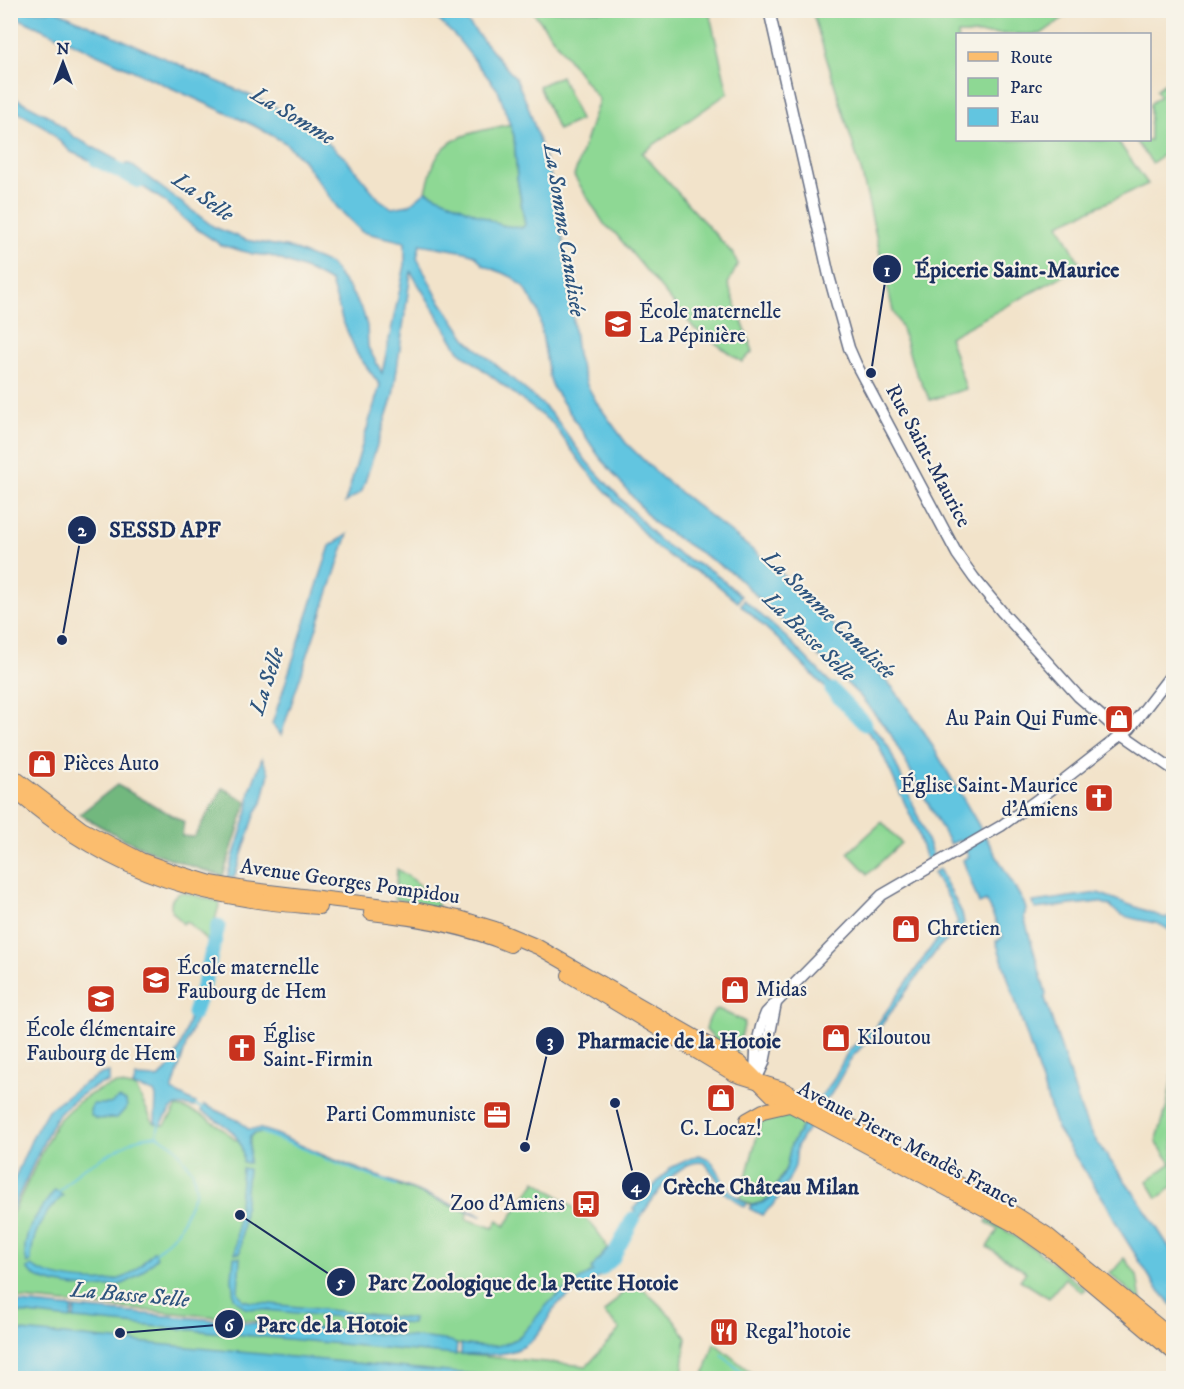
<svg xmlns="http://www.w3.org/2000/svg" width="1184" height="1389" font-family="'IM FELL DW Pica',serif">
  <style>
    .green { fill: #8ed894; stroke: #548479; stroke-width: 1.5 }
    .forest { fill: #72b87e; stroke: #46746e; stroke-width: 1.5 }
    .water { fill: #62c5e0; stroke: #3e7a9f; stroke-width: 1.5 }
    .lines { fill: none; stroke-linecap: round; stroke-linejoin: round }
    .stream { stroke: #62c5e0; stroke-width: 2 }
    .river { stroke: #62c5e0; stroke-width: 15 }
    .tertiary-casing { stroke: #666e84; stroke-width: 13 }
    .primary-casing { stroke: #666e84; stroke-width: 16 }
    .tertiary { stroke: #fff; stroke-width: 10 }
    .primary { stroke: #fbbd6e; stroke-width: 14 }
    .labels { text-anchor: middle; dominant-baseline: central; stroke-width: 4.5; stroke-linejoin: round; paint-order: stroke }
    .poi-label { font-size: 21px; fill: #1b2f5e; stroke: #f7f3e8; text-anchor: start }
    .street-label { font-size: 21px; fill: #1b2f5e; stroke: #f7f3e8 }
    .water-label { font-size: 22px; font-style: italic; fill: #2d547e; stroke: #f7f3e8 }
    .leader { fill: none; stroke: #1b2f5e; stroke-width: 2 }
    .callout-dot { fill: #1b2f5e; stroke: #f7f3e8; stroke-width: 2 }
    .mark-label { font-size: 18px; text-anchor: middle; font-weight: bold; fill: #fff }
    .callout-label { font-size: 22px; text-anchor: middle; font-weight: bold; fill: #1b2f5e; stroke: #f7f3e8; stroke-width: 4.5; stroke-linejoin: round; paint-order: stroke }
  </style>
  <rect width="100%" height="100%" fill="#f7f3e8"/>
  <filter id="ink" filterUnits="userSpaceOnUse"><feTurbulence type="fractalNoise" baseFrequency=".0167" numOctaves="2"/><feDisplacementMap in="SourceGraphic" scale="12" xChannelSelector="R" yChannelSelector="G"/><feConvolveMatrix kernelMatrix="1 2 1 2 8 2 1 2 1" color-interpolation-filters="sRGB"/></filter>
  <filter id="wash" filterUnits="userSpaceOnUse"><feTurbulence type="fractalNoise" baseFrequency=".008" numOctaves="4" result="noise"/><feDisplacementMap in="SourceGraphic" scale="24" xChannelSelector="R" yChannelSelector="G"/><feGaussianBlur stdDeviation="1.35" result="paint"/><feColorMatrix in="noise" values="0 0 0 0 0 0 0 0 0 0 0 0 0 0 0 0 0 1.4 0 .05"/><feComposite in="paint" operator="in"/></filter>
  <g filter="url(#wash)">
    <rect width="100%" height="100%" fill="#f2e3ca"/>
    <g class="green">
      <path d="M536 11H709L728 93 642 153 733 254 738 264 728 284 753 351 742 362 694 328 615 233 604 224 574 176 599 100 534 13Z"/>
      <path d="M812 11H1073L1041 34H958V140H1117L1148 184 1059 224 1081 266 949 337 966 389 930 400 913 366 902 329 893 311 862 174Z"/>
      <path d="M561 76 580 120 558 130 539 86Z"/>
      <path d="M1173 77V138L1167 143 1171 149 1152 163 1135 140H1150V104L1160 96 1156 90Z"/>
      <path d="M511 124 514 136 517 178 525 225 524 227C504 233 447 201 426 191 429 181 431 169 436 159 450 132 484 131 511 124Z"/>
      <path d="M882 822 901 843 868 874 848 853Z"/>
      <path d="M397 869 415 881 438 904 439 908 395 899Z"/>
      <path d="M182 892 220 902 209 942 186 921 183 924 172 911C169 901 173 895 182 892Z"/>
      <path d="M718 1009 745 1022 737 1052 715 1040 706 1030C707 1023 711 1011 718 1009Z"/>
      <path d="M1173 1071V1187L1157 1198 1147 1181 1171 1163 1156 1142 1167 1106Z"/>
      <path d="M117 1084 136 1088 153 1122 165 1125 177 1107C200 1111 218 1123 235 1140L259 1131 468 1212 466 1219 493 1228 498 1220 505 1226 536 1181C563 1199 601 1223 610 1256L518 1339 499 1347 490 1348 229 1318 11 1298 10 1219 55 1125C69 1107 94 1088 117 1084Z"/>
      <path d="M781 1112 804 1123 791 1145 787 1166 769 1200 752 1205 740 1199 760 1125 765 1117Z"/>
      <path d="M988 1219 1039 1252 1085 1289 1082 1292 1065 1278 1049 1298 1020 1280 1026 1272 987 1247 998 1230 986 1222Z"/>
      <path d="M1124 1258 1137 1275 1141 1301 1109 1273 1115 1269Z"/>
      <path d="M634 1280 673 1318 686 1337 682 1378H11L10 1312 587 1366 620 1329 604 1313Z"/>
      <path d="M714 1343 758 1378H703Z"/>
    </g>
    <path class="forest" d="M117 785 184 822 182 836 194 837 223 788 247 802 223 876C171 861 125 843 80 814Z"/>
    <g class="water">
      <path d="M11 11H57L276 107 315 132 345 158 379 199 392 208 409 205 426 191 501 225 522 228 525 225 517 178 514 136 498 90 457 38 429 11H458L516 79 528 106 554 187 565 251 577 355 587 385 597 403 626 443 661 477 779 571 814 605 894 689 925 733 1024 903 1026 909 1024 917 1046 993 1045 998 1081 1110 1087 1125 1098 1144 1137 1197 1173 1253V1306L1156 1287 1121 1232 1106 1203 1057 1129 996 941 1003 937 986 901 979 904 963 860 969 856 960 840 950 844 890 733 860 696 734 574 655 524 598 455 553 388 549 375 538 310 524 287 512 277 483 265 475 255 466 252 420 244 417 258 437 296 468 341 543 405 556 419 587 462 659 540 685 558 712 571 741 596 738 602 709 578 680 563 656 547 584 467 553 424 459 351 411 272 393 396 362 491 345 503 380 385 357 354 342 319 331 282 312 272 271 256 253 254 221 245 192 226 163 200 122 173 126 164H130L214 227 246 240 290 248 330 264 350 290 363 312 367 326 368 347 382 373 405 265V242L362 232 337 207 302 159 284 142 253 125 11 15Z"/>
      <path d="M11 96 51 117 74 137 117 160 112 170 71 152 45 127 11 108Z"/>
      <path d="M348 534 281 735 272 724 330 546Z"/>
      <path d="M744 600 787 638 849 702 842 705 781 642 741 605Z"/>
      <path d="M855 708 882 737 889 748 918 816 933 856 926 860 917 830 877 742 848 711Z"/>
      <path d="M262 758 269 773 262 803 256 812 234 878 227 877 248 810 250 791Z"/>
      <path d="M939 869 962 913 964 923 957 933 939 947 877 1031 852 1057 831 1094 823 1104 818 1100 832 1082 849 1050 876 1026 937 939 953 929 958 923 949 899 933 873Z"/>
      <path d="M1098 893 1165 918 1173 916V932C1169 930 1164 927 1161 925 1145 919 1119 920 1111 906L1099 902 1035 909 1033 902Z"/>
      <path d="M196 994 204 997 186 1045 172 1091 196 1103 194 1107C172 1103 172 1106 161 1125L155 1123 156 1097 154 1092 133 1086 136 1077 157 1078C180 1067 189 1017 196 994Z"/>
      <path d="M109 1072V1082C92 1084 64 1107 54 1120L11 1212V1187L33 1136 48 1110 83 1084 101 1074Z"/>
      <path d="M119 1098 126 1101 127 1107 117 1118 96 1119 91 1115 90 1110 93 1104H110Z"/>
      <path d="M204 1105 239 1121 248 1129H261L273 1133 327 1157 481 1215 480 1216 263 1133H254L250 1137 249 1163H243C245 1134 223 1123 201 1111Z"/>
      <path d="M804 1123 810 1125 797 1146 795 1166 788 1181 775 1203 762 1215 750 1209 752 1205 762 1203 771 1198 786 1169 791 1145Z"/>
      <path d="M698 1155C718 1159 717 1174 727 1188 732 1194 741 1199 747 1204L745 1207 722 1191 717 1179 705 1163C674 1154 640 1220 626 1240L621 1233 631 1220 630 1218 636 1211 633 1209 670 1168Z"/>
      <path d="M242 1168 248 1169 240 1253H235Z"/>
      <path d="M55 1190 63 1196C43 1213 31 1235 31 1262L27 1264C18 1235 39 1211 55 1190Z"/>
      <path d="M608 1248 615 1257C608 1264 603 1274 594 1281 584 1289 570 1294 559 1303 550 1312 546 1324 538 1334 520 1358 487 1355 461 1355V1344C482 1348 508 1349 523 1333 533 1323 540 1311 551 1301 563 1290 579 1281 593 1271L591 1269Z"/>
      <path d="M154 1251 157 1257C147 1267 138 1278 125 1283 103 1292 42 1288 27 1269L32 1266C50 1280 104 1286 125 1277 136 1272 145 1260 154 1251Z"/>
      <path d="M234 1257H240L238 1292 243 1300 251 1302 413 1319 412 1324 245 1308 234 1298 232 1278Z"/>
      <path d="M11 1302 73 1308 71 1319 11 1312Z"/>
      <path d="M75 1308 426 1338 451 1341 457 1345 456 1355 86 1320 74 1319Z"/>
      <path d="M11 1330 511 1378H11Z"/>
    </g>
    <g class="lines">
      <g class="stream">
        <path d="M502 10V11"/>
        <path d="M193 1104 204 1109"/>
        <path d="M262 1133 307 1150 329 1161 396 1185"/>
        <path d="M58 1193 80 1170 136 1139 157 1135"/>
        <path d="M154 1254 178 1231 196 1191 193 1172 175 1147 157 1135 159 1124"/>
        <path d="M722 1355 748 1378"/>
      </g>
      <g class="river">
        <path d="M97 160 140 181"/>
        <path d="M832 690 865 724"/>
        <path d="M194 1013 206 977 218 926"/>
        <path d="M601 1269 612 1259 633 1219"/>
      </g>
    </g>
  </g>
  <g filter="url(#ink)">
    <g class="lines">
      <g class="tertiary-casing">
        <g id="tertiary">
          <path d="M769 10 829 276 849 348 856 364 957 554 974 578 1003 613 1078 696 1122 734 1174 770"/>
          <path d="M757 1078 764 1063 776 1003"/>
          <path d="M756 1080C754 1057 757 1034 766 1013L875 902 882 895 1001 826 1052 789 1130 728 1174 671"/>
        </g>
      </g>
      <g class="primary-casing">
        <g id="primary">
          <path d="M10 774 82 829 141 860 175 872 211 883 245 889 419 910 459 918 495 929 538 947 740 1063 772 1095 1015 1225 1056 1254 1174 1353"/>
          <path d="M10 787C36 809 63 830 92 846 139 874 196 892 251 900 273 904 296 905 319 907"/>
          <path d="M371 913C418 918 466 926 510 945"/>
          <path d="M569 975 734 1074 782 1089 1015 1214 1046 1234 1174 1339"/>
          <path d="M747 1120 763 1111 789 1105"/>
        </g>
      </g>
      <use href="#tertiary" class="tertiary"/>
      <use href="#primary" class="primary"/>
    </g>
  </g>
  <defs>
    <g id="school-square" transform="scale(1.5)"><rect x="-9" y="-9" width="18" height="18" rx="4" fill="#c8321e" stroke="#f7f3e8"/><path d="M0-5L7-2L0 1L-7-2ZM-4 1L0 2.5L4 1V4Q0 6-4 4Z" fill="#fff"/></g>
    <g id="shop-square" transform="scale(1.5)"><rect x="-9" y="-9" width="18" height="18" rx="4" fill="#c8321e" stroke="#f7f3e8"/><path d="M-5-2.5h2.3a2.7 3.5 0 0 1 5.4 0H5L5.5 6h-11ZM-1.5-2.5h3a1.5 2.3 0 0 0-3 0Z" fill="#fff"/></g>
    <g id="church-square" transform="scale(1.5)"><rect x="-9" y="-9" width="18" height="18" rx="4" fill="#c8321e" stroke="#f7f3e8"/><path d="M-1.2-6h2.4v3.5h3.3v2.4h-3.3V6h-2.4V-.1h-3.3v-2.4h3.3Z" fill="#fff"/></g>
    <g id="office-square" transform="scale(1.5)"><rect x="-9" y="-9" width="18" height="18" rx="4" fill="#c8321e" stroke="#f7f3e8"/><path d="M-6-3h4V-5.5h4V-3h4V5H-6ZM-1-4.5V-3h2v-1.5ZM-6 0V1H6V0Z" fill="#fff"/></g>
    <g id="bus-square" transform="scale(1.5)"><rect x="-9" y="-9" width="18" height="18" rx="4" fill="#c8321e" stroke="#f7f3e8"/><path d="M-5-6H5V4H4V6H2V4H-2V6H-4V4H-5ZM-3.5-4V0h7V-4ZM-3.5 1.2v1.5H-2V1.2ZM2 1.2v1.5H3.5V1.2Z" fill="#fff"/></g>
    <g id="restaurant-square" transform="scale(1.5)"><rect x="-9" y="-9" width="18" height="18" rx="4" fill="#c8321e" stroke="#f7f3e8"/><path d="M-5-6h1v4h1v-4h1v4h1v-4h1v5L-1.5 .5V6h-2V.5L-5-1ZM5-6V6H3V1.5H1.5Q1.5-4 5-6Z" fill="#fff"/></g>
  </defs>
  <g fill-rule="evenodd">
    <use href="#school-square" x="618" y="324"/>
    <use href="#shop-square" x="1119" y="719"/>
    <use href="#shop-square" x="42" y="764"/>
    <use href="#church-square" x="1099" y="798"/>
    <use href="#shop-square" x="906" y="929"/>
    <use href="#school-square" x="156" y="980"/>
    <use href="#shop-square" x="735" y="990"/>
    <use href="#school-square" x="101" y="999"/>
    <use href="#shop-square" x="836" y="1038"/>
    <use href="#church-square" x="242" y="1048"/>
    <use href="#shop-square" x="721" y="1098"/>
    <use href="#office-square" x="497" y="1115"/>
    <use href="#bus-square" x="586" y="1204"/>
    <use href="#restaurant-square" x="724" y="1332"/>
  </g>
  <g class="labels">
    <g class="poi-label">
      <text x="639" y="312">École maternelle<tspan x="639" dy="24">La Pépinière</tspan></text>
      <text x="1098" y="719" text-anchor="end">Au Pain Qui Fume</text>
      <text x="63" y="764">Pièces Auto</text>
      <text x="1078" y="786" text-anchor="end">Église Saint-Maurice<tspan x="1078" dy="24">d'Amiens</tspan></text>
      <text x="927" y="929">Chretien</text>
      <text x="177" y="968">École maternelle<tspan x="177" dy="24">Faubourg de Hem</tspan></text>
      <text x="756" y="990">Midas</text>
      <text x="101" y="1030" text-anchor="middle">École élémentaire<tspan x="101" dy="24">Faubourg de Hem</tspan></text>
      <text x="263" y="1036">Église<tspan x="263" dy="24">Saint-Firmin</tspan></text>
      <text x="857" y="1038">Kiloutou</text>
      <text x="476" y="1115" text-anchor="end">Parti Communiste</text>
      <text x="721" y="1129" text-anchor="middle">C. Locaz!</text>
      <text x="565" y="1204" text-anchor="end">Zoo d'Amiens</text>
      <text x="745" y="1332">Regal'hotoie</text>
    </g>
    <g class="street-label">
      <text transform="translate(928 456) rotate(62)">Rue Saint-Maurice</text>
      <text transform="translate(350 882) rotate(8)">Avenue Georges Pompidou</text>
      <text transform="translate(908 1145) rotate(28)">Avenue Pierre Mendès France</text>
    </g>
    <g class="water-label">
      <text transform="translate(293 116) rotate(31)">La Somme</text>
      <text transform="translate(203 197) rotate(35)">La Selle</text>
      <text transform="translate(564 230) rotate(81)">La Somme Canalisée</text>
      <text transform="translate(829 615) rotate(44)">La Somme Canalisée</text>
      <text transform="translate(809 637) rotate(44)">La Basse Selle</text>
      <text transform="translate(267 681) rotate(-72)">La Selle</text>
      <text transform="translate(130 1295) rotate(5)">La Basse Selle</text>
    </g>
  </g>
  <path class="leader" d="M871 373L887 269M62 640L82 530M525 1147L550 1041M615 1103L636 1186M240 1215L341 1282M120 1333L229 1324"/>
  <g class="callout-dot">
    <circle cx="871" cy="373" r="6"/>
    <circle cx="62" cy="640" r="6"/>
    <circle cx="525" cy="1147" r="6"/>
    <circle cx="615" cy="1103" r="6"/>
    <circle cx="240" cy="1215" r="6"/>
    <circle cx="120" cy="1333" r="6"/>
    <circle cx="887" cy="269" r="15"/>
    <circle cx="82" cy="530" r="15"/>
    <circle cx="550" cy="1041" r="15"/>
    <circle cx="636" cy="1186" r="15"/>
    <circle cx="341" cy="1282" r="15"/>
    <circle cx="229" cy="1324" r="15"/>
  </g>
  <g class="mark-label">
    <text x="887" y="276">1</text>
    <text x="82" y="536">2</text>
    <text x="550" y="1047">3</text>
    <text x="636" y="1192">4</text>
    <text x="341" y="1288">5</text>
    <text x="229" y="1331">6</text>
  </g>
  <g class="callout-label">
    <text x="1017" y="277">Épicerie Saint-Maurice</text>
    <text x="165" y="537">SESSD APF</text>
    <text x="679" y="1048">Pharmacie de la Hotoie</text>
    <text x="761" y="1194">Crèche Château Milan</text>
    <text x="523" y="1290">Parc Zoologique de la Petite Hotoie</text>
    <text x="332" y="1332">Parc de la Hotoie</text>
  </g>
  <rect width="1184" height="1389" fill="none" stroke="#f7f3e8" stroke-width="36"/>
  <rect x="956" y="33" width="195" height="108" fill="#f7f3e8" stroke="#9fa5b1" stroke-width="1.5"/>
  <rect x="968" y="52" width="30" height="9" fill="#fbbd6e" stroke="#9fa5b1" stroke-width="1.5"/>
  <text x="1010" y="63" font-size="18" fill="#1b2f5e">Route</text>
  <rect x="968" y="78" width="30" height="18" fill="#8ed894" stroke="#9fa5b1" stroke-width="1.5"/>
  <text x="1010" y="93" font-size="18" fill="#1b2f5e">Parc</text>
  <rect x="968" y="108" width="30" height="18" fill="#62c5e0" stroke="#9fa5b1" stroke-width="1.5"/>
  <text x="1010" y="123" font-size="18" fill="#1b2f5e">Eau</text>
  <g transform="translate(63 63)" stroke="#f7f3e8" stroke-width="4.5" paint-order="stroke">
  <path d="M0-4.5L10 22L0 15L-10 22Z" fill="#1b2f5e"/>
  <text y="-9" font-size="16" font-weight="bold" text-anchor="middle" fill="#1b2f5e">N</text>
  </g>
</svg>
